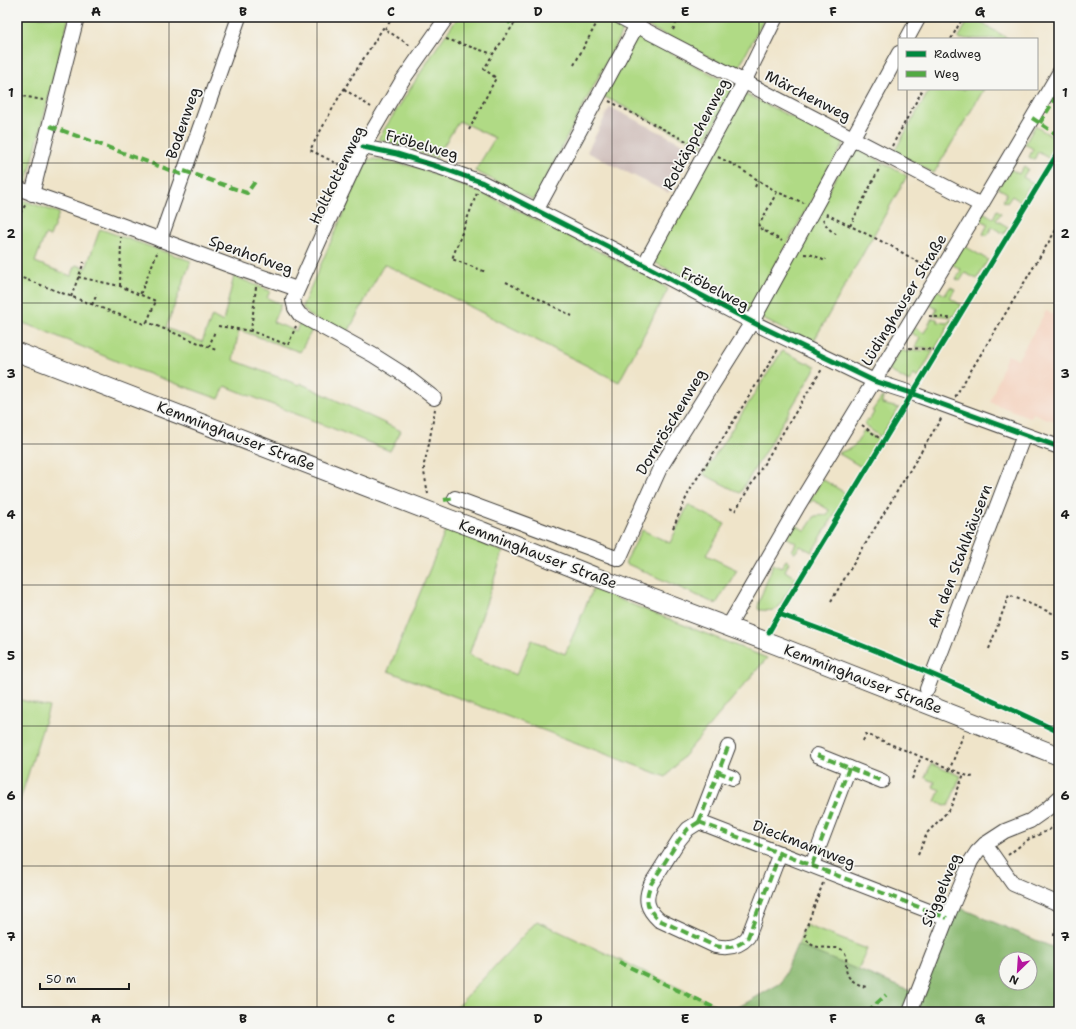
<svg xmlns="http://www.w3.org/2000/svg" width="1076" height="1029" font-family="'Shantell Sans',sans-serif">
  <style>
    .built { fill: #f4d3c0 }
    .industrial { fill: #d0c0bc }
    .green { fill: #b0da85; stroke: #667b50 }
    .forest { fill: #8cba72; stroke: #546b47; fill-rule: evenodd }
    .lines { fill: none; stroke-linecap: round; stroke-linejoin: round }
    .minor-casing { stroke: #3c3a36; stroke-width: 16 }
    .major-casing { stroke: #3c3a36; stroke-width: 20 }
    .path { stroke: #3c3a36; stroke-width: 2; stroke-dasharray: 3 3; stroke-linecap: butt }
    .minor { stroke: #fff; stroke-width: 14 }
    .major { stroke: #fff; stroke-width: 18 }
    .quiet { stroke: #52a943; stroke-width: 4; stroke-dasharray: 8 4; stroke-linecap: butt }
    .cycleway-casing { stroke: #f6f6f2; stroke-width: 8 }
    .cycleway { stroke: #00873e; stroke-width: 5 }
    .grid { fill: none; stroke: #1c1c1c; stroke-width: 1; stroke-opacity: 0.55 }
    .labels { text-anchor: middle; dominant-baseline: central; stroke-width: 3.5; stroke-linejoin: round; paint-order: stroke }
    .street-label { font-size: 15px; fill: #1c1c1c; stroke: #f6f6f2 }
    .neatline { fill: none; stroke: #1c1c1c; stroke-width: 1.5 }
    .grid-label { font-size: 13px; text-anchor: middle; font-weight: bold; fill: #1c1c1c }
  </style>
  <rect width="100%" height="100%" fill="#f6f6f2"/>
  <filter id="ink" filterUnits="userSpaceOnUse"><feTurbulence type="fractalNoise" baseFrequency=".025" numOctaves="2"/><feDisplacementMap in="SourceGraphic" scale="8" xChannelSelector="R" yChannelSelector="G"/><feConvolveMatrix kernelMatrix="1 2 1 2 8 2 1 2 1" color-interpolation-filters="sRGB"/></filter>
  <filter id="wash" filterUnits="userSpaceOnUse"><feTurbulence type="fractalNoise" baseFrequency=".012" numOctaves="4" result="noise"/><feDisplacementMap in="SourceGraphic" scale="16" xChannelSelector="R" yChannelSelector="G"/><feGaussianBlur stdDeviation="0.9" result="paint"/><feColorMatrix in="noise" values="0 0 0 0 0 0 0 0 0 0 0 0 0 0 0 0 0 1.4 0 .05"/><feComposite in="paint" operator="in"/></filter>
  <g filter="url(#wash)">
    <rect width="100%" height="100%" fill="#efe4c9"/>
    <path class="built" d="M1046 311 1059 316V423L1049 419V420L1033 413 1031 418 990 402 1007 355 1018 359Z"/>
    <path class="industrial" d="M610 107 691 148 668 193 587 152Z"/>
    <g class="green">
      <path d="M17 17H69L27 182 17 177Z"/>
      <path d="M458 17H602L624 28 534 200 475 171 495 138 459 121 436 158 378 139 439 44Z"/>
      <path d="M646 17H765L737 71 643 24Z"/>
      <path d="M970 17H971L1009 39H958Z"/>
      <path d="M636 35 735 86 702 147 603 96Z"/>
      <path d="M930 89H984L934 173 894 152Z"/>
      <path d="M745 94 844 143 749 311 648 259Z"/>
      <path d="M1035 126 1058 140C1060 146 1053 153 1050 159L1038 152 1034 160 1029 157 1033 149 1025 144Z"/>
      <path d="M853 146 907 176 812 344 759 317Z"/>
      <path d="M373 159 417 167 491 197 652 278 668 289 619 382 459 301 384 264 346 336 310 316 302 307 367 160Z"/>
      <path d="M1024 166 1028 169 1023 177 1035 184 1032 188 1028 187 1024 194 1026 197 1023 203 1012 196 1007 203 1003 201 1007 193 998 188 1010 169 1019 174Z"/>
      <path d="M17 198 59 213 50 237 45 235 35 262 71 276 76 265 86 268 100 229 191 261 166 328 202 342 212 316 223 322 234 276 270 291 267 298 281 304 273 322 296 331 299 324 312 330 300 352 239 330 233 360 299 385 300 383 401 431 390 451 225 386 219 399 135 369 40 329 17 321Z"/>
      <path d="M997 210 1001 213 996 220 1008 227 1004 234 992 227 987 236 983 234 988 224 979 219 983 212 993 218Z"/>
      <path d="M963 245 988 260 977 279 965 273 960 281 956 279 961 270 952 264Z"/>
      <path d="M950 287 955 289 950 298 961 305 953 317 934 315 937 309 928 304 937 290 945 295Z"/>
      <path d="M932 318 937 319 938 322 947 323 950 320H952L935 349 915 347 920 338 911 333 914 327 924 333Z"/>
      <path d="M900 350 908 352 914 350 933 351 918 378 914 375 909 382 890 371 889 369Z"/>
      <path d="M782 351 816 367 740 493 703 474Z"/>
      <path d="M882 397H883L882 404 899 408 881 437 864 425 867 420 869 421 874 412 872 411Z"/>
      <path d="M864 430 879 440 863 468 838 453C856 447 855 446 864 430Z"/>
      <path d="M822 479 847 494 812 552 800 546 795 553 792 551 796 543 786 537 795 524 805 531 815 516 827 515 829 510 813 500 811 503 809 502Z"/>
      <path d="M688 505 725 524 706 555 737 570 716 604 625 563 642 530 670 543Z"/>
      <path d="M447 527 503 552 469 655 516 675 532 640 565 654 593 589 767 658 666 777 388 671Z"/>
      <path d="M786 560 789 562 785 571 796 578 778 608C773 612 765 610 759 610L758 608 759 602 773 564 781 568Z"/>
      <path d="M17 699 49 707 17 810Z"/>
      <path d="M931 764 961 776 948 806 935 801 940 790 933 787 935 782 925 778Z"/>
      <path d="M537 921 730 1012H452Z"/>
      <path d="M805 925 867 949 851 986 798 946Z"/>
    </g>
    <path class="forest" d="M958 907 1059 950V1012H730L781 983 797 945 920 995ZM1006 959H1030V983H1006Z"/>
  </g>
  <g filter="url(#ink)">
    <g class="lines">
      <g class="minor-casing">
        <g id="minor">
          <path d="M620 17 981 205"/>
          <path d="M907 39 919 17"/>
          <path d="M363 147 397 154 439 167 481 182 644 265 752 322 874 381 911 393 1059 447"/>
          <path d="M17 188 97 216 231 266 297 289"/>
          <path d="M32 194 77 17"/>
          <path d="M536 211 637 25 640 17"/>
          <path d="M160 240 239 17"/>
          <path d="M644 265 744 82 776 17"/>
          <path d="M434 398 403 374 373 355 300 315 295 308 293 300 326 226 363 147 402 81 447 17"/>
          <path d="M455 498 619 559 660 468 752 322 899 53"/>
          <path d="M728 627 798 506 981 205 1059 73"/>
          <path d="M927 689 1024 435"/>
          <path d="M817 755 882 781"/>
          <path d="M718 772 733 778"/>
          <path d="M699 822 688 829 679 840 651 884C644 900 647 909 659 920L715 946C729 949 739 947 748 937L780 853"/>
          <path d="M699 822 947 918"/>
          <path d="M699 822 728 747"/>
          <path d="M985 844 1013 884 1059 904"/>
          <path d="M812 865 849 768"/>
          <path d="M910 1012 947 918 971 861 977 852 985 844 1005 831 1030 821 1047 809 1059 798"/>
        </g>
      </g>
      <g class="major-casing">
        <path id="major" d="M17 352 447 518 482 531 596 577 776 645 1059 756"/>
      </g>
      <g class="path">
        <path d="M385 29 393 17"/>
        <path d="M673 30 679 17"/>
        <path d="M446 39 493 54 519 17"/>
        <path d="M951 39 963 17"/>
        <path d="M574 65 600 17"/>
        <path d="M344 89 371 107"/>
        <path d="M17 95 43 100"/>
        <path d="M609 101 694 145"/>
        <path d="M469 130 496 78 484 69 493 54"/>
        <path d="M892 146 923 89"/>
        <path d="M718 157 734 165 777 192 804 203"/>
        <path d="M340 165 310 150 339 97 383 28 411 46"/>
        <path d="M755 187 758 180"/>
        <path d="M777 192 758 227 782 241"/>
        <path d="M477 193 452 259 486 272"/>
        <path d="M826 214 891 246 928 268"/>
        <path d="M17 218 26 204"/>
        <path d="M823 219C826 226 829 230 836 234"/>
        <path d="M850 226 880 167"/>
        <path d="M17 249H18L17 252"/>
        <path d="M804 254C812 254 818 257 825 261L826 259"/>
        <path d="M17 276 144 324 147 322 216 350"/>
        <path d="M78 277 120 286 140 295 157 253"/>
        <path d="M506 282 572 316"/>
        <path d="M120 286 121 237"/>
        <path d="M256 287 251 331 288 345 296 326"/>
        <path d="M141 295 156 301 147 322"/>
        <path d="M71 297 84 262"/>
        <path d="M92 305 97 294"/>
        <path d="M929 316 957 319"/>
        <path d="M218 326 251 331"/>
        <path d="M209 347 215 331"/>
        <path d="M909 348 938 350"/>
        <path d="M955 397 1059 225"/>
        <path d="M862 425 883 441"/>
        <path d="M428 494 424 472V464L428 449 435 409"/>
        <path d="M730 508 735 511 822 369"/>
        <path d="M673 528 687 496 694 483 718 446 779 348"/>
        <path d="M831 601 942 417"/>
        <path d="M989 649 1009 595 1059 616"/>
        <path d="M863 741 866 734 970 777 975 776"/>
        <path d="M949 771 964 733"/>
        <path d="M912 779 921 757"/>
        <path d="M918 855 927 833 950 809 964 774"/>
        <path d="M1008 855 1029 839 1049 830 1059 821"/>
        <path d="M823 883 805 931C806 949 819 947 833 948 837 948 840 948 842 950 852 956 839 971 853 981 857 984 862 986 867 987"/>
        <path d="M1059 922 1054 935V938L1059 941"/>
      </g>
      <use href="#minor" class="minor"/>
      <use href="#major" class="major"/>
      <g class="quiet">
        <path d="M506 17 513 27"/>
        <path d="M1032 118 1059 136"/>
        <path d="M1040 123 1059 92"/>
        <path d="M50 126 183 175"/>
        <path d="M184 171 247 193 257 179"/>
        <path d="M444 500 455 498"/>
        <path d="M817 755 882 781"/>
        <path d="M718 772 733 778"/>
        <path d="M699 822 688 829 679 840 651 884C644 900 647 909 659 920L715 946C729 949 739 947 748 937L780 853"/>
        <path d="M699 822 947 918"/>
        <path d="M699 822 728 747"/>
        <path d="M812 865 849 768"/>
        <path d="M619 962 723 1012"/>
        <path d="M867 1012 886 995"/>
      </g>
      <g class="cycleway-casing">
        <g id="cycleway">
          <path d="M363 147 397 154 439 167 481 182 644 265 752 322 874 381 911 393 1059 447"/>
          <path d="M779 614C874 648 968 688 1059 732"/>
          <path d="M769 632 779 614 1059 151"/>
        </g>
      </g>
      <use href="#cycleway" class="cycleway"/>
    </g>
  </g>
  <path class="grid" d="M169 17V1012M317 17V1012M464 17V1012M612 17V1012M759 17V1012M907 17V39M907 89V1012M17 163H1059M17 303H1059M17 444H1059M17 585H1059M17 726H1059M17 866H1059"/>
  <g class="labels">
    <g class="street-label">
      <text transform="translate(808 96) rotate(27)">Märchenweg</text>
      <text transform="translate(183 123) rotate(-71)">Bodenweg</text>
      <text transform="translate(696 134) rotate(-62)">Rotkäppchenweg</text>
      <text transform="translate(422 145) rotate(16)">Fröbelweg</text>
      <text transform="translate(337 175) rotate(-64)">Holtkottenweg</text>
      <text transform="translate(251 255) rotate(20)">Spenhofweg</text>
      <text transform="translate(715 289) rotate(28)">Fröbelweg</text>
      <text transform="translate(904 300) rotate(-59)">Lüdinghauser Straße</text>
      <text transform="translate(671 422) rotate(-59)">Dornröschenweg</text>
      <text transform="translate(236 436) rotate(21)">Kemminghauser Straße</text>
      <text transform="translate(538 554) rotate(21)">Kemminghauser Straße</text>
      <text transform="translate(960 556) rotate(-69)">An den Stahlhäusern</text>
      <text transform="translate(863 679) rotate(21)">Kemminghauser Straße</text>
      <text transform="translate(804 844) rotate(21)">Dieckmannweg</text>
      <text transform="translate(941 890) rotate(-67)">Süggelweg</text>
    </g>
  </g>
  <rect width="1076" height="1029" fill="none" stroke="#f6f6f2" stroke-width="44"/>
  <rect x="898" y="38" width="140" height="52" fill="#f6f6f2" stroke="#9f9f9c"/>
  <rect x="906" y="51" width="20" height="6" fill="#00873e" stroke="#9f9f9c"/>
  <text x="934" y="58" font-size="12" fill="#1c1c1c">Radweg</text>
  <rect x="906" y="71" width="20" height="6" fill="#52a943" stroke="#9f9f9c"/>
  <text x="934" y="78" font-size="12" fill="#1c1c1c">Weg</text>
  <g transform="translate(1018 971) rotate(205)"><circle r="19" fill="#f6f6f2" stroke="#9f9f9c"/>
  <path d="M0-3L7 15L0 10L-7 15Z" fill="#b5179e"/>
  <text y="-6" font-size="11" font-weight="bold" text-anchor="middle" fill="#1c1c1c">N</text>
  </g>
  <path d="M40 983v6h89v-6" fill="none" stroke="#1c1c1c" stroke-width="2"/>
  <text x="46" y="983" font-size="12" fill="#1c1c1c" stroke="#f6f6f2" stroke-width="3" paint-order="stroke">50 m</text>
  <rect x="22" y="22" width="1032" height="985" class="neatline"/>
  <g class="grid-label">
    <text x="96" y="16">A</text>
    <text x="243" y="16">B</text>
    <text x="391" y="16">C</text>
    <text x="538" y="16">D</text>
    <text x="685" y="16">E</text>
    <text x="833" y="16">F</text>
    <text x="980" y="16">G</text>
    <text x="11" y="97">1</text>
    <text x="1065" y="97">1</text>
    <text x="11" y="238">2</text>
    <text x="1065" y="238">2</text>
    <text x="11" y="378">3</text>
    <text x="1065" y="378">3</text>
    <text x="11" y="519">4</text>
    <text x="1065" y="519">4</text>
    <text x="11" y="660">5</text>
    <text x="1065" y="660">5</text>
    <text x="11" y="800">6</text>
    <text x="1065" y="800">6</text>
    <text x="11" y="941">7</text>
    <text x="1065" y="941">7</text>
    <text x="96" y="1023">A</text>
    <text x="243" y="1023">B</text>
    <text x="391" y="1023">C</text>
    <text x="538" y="1023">D</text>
    <text x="685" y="1023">E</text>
    <text x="833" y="1023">F</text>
    <text x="980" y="1023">G</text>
  </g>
</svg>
